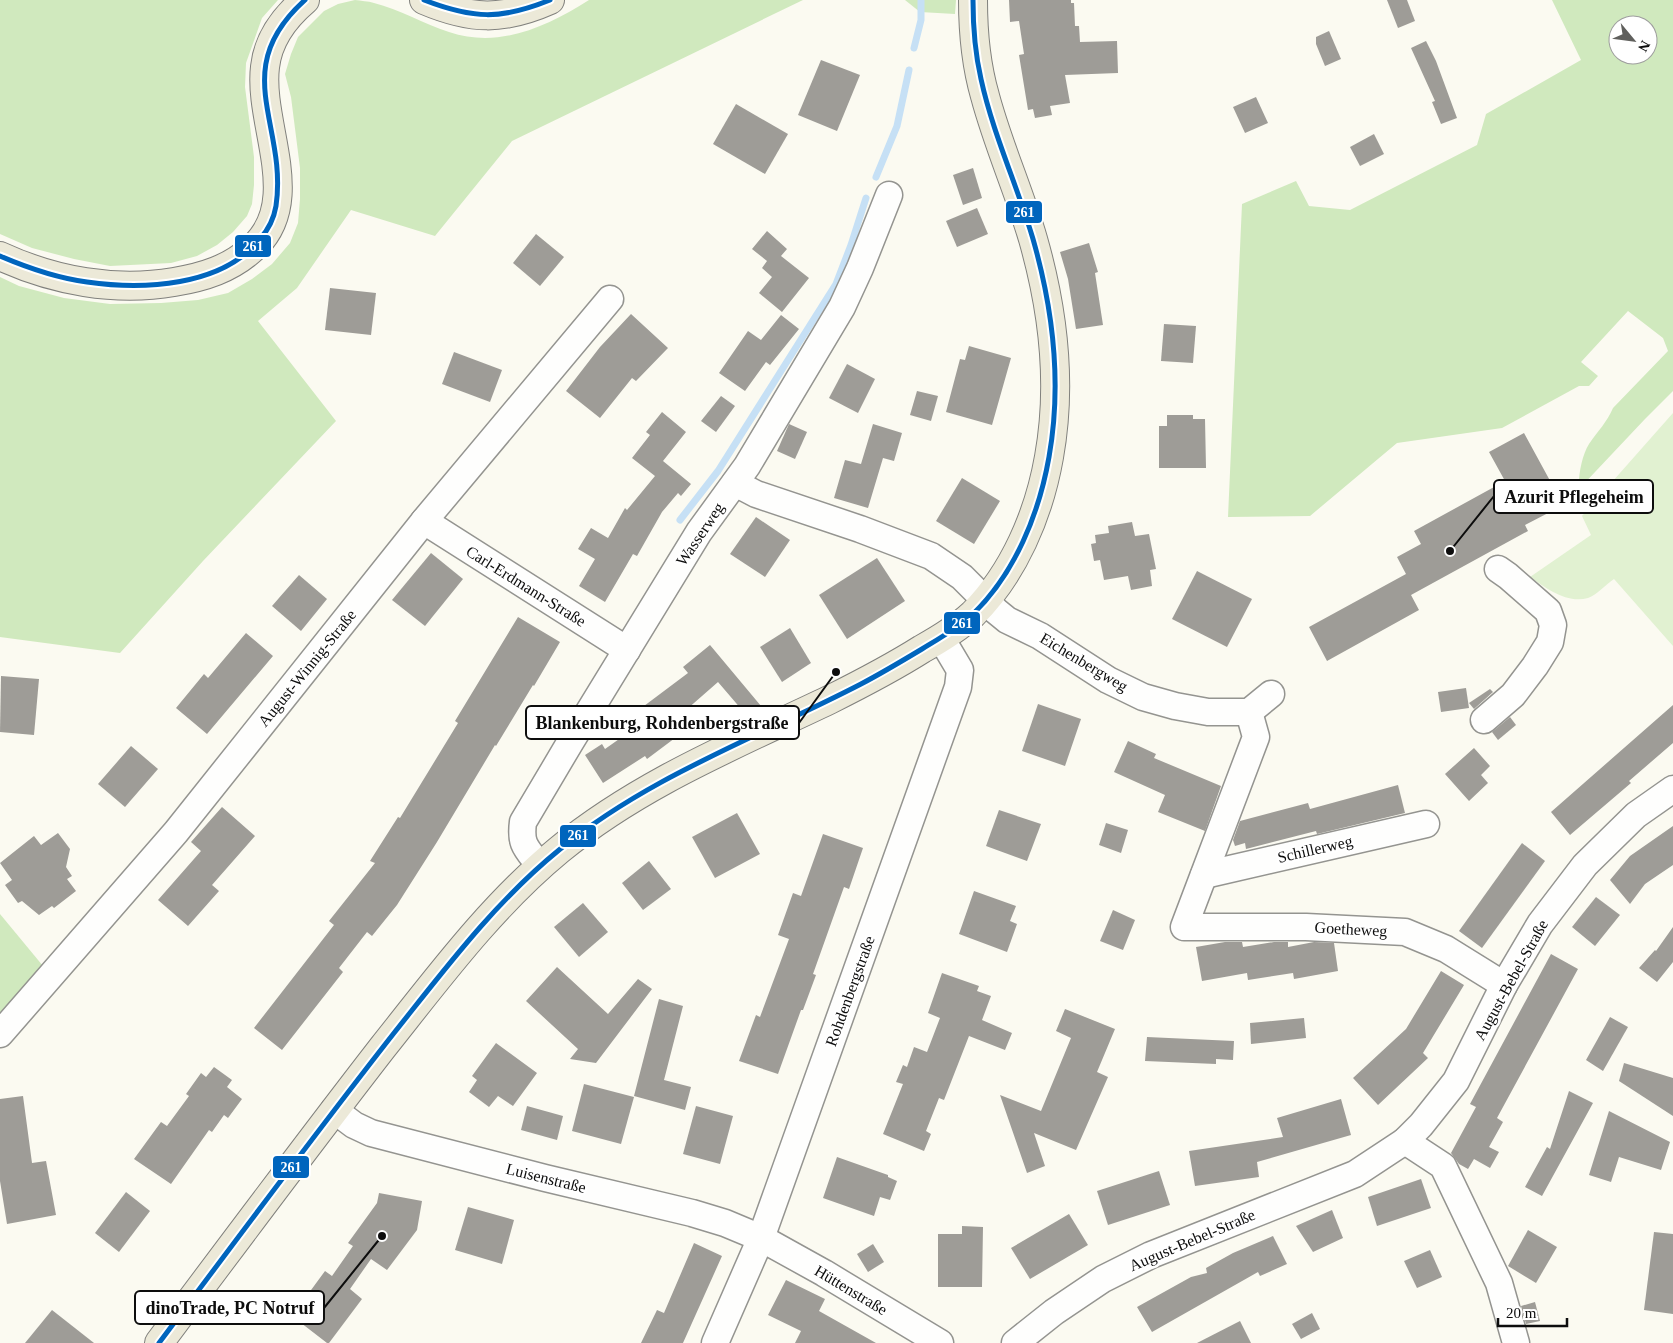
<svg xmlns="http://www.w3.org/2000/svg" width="1673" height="1343" font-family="'Times New Roman',serif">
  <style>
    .green { fill: #e1f1d1 }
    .forest { fill: #d0e9be; fill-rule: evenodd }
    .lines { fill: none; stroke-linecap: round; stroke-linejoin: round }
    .stream { stroke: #c6e0f5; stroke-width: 7 }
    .building { fill: #9e9c97 }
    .minor-casing { stroke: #949490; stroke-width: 29 }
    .primary-casing { stroke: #81817d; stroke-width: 30 }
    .minor { stroke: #fefefd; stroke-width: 26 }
    .primary { stroke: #ece9d8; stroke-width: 28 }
    .bus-1-casing { stroke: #fff; stroke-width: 9 }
    .bus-1 { stroke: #0065bd; stroke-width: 5 }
    .labels { text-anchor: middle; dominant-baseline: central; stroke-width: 5; stroke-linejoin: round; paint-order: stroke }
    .street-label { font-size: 16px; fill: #0d0d0d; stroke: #fff }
    .leader { fill: none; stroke: #0d0d0d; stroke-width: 2 }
    .callout-dot { fill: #0d0d0d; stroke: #fff; stroke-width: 2 }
    .callout { fill: #fff; stroke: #0d0d0d; stroke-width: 2 }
    .callout-label { font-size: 18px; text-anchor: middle; font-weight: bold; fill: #0d0d0d }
    .line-badge { stroke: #fff; stroke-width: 2 }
    .badge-label { font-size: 14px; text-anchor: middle; font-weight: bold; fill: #fff }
  </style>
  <rect width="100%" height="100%" fill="#fbfaf1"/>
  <path class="green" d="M1673 413V646L1614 579C1606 584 1597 595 1588 598 1567 604 1546 588 1530 577L1591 535 1582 516Z"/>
  <g class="forest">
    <path d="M0 0H278L262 18 246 63 245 87 254 157V185L252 204 247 216 233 232 217 245 197 256 171 263 110 266 74 259 32 248 0 234Z"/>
    <path d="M355 0C361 1 368 1 374 3 399 9 424 24 449 32 499 49 546 27 589 0H803L512 141 435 236 351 210 297 288 258 321 336 421 203 561 120 653 0 637V277L19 286 64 298 110 304 161 303 198 300 228 293 252 279 272 264 290 243 298 223 300 199V168L291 97 285 74 291 54 298 37 324 11 338 4Z"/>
    <path d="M905 0H956L955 14 920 12Z"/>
    <path d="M1552 0H1673V391L1645 419 1579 489C1578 476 1582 455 1589 444 1598 431 1607 422 1613 408L1668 351 1663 338 1628 311 1581 362 1598 376 1589 386H1579L1502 428 1397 443 1310 516 1228 517 1242 204 1296 181 1309 206 1350 210 1477 145 1486 114 1581 60ZM1618 25H1648V55H1618Z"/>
    <path d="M0 914 43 966 0 1017Z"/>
  </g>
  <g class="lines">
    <g class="stream">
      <path d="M914 48 921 20V0"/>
      <path d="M876 177 897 126 909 70"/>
      <path d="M680 520 718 471 836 284 851 245 866 198"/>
    </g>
  </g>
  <g class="building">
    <path d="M1009 0H1071V3H1074L1075 26H1079L1080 42 1117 41 1118 73 1065 75 1070 103 1050 106 1052 115 1035 118 1033 109 1028 110 1019 55 1024 54 1019 21 1010 22Z"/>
    <path d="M1387 0H1407L1415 21 1398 28Z"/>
    <path d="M1329 31 1341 59 1325 66 1316 44V37Z"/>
    <path d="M1426 41 1436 61 1457 118 1441 124 1432 102 1435 101 1411 48Z"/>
    <path d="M821 60 860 75 837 131 798 115Z"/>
    <path d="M1256 97 1268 123 1245 133 1233 107Z"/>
    <path d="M736 104 788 134 765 174 713 144Z"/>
    <path d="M1374 134 1384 154 1360 166 1350 147Z"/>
    <path d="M973 168 982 198 963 205 953 175Z"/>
    <path d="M977 208 988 234 957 247 946 221Z"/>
    <path d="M767 231 787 249 781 256 809 278 782 312 759 293 772 277 762 268 767 261 752 249Z"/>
    <path d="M536 234 564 257 540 286 513 263Z"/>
    <path d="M1089 243 1098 272 1095 273 1103 325 1076 329 1068 279 1060 252Z"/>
    <path d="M330 288 376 293 371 335 325 330Z"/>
    <path d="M631 314 668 348 636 381 632 378 600 418 566 391 600 347Z"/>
    <path d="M781 315 799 329 770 365 766 362 745 391 719 373 748 331 761 340Z"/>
    <path d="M1164 324 1196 326 1193 363 1161 361Z"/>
    <path d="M969 346 1011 358 992 425 946 412 960 359 965 360Z"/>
    <path d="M454 352 502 370 490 402 442 384Z"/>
    <path d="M847 364 875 379 858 413 829 398Z"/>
    <path d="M917 391 938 396 931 421 910 415Z"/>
    <path d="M721 396 735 406 716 432 701 421Z"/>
    <path d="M662 412 686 432 663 461 691 484 681 496 678 493 662 512 637 556 633 554 605 602 579 586 595 559 578 549 591 528 608 538 625 508 627 510 655 476 632 458 650 435 646 432Z"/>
    <path d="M1167 415H1193V419H1205L1206 468H1159V426H1167Z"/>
    <path d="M789 424 807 432 795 459 777 451Z"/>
    <path d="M873 424 902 433 894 461 883 458 868 508 834 498 845 460 861 464Z"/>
    <path d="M1524 433 1554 488 1552 511 1525 525 1528 531 1411 595 1419 610 1327 661 1309 627 1406 574 1397 557 1421 544 1414 531 1505 481 1489 452Z"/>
    <path d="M962 478 1000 501 974 544 936 521Z"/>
    <path d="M756 517 790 540 765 577 730 554Z"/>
    <path d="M1132 522 1135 536 1149 534 1156 569 1150 570 1152 586 1131 590 1128 576 1104 580 1100 560 1094 561 1091 544 1096 543 1095 535 1109 533 1108 526Z"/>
    <path d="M431 553 463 579 425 626 392 600Z"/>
    <path d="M877 558 905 601 847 639 819 595Z"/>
    <path d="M1197 571 1252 599 1227 647 1172 619Z"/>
    <path d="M299 575 327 599 301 631 272 606Z"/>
    <path d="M518 617 560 642 534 686 533 685 496 746 495 745 437 842 397 905 372 936 367 932 339 968 343 972 282 1050 254 1028 334 925 329 921 375 863 370 861 398 817 400 818 458 723 455 721Z"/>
    <path d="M790 628 811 663 782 682 760 647Z"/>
    <path d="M246 633 273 656 207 734 176 708 204 674 208 678Z"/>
    <path d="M710 645 761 706 748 717 718 682 686 710 695 723 647 759 645 756 603 783 585 755 602 744 605 749 639 725 632 715 688 673 683 667Z"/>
    <path d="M1 676 39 679 34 735 0 732Z"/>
    <path d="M1466 688 1469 708 1441 712 1438 692Z"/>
    <path d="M1490 689 1493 692 1474 709 1469 703Z"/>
    <path d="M1038 704 1081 719 1065 766 1022 751Z"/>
    <path d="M1673 705V743L1629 781 1631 783 1570 835 1551 812Z"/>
    <path d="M1510 717 1516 725 1498 740 1492 732Z"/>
    <path d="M1128 741 1156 754 1154 758 1221 786 1205 831 1158 812 1165 795 1114 772Z"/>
    <path d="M131 746 158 769 125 807 98 784Z"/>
    <path d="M1474 748 1490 766 1481 775 1488 783 1469 801 1445 774Z"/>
    <path d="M1398 785 1405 813 1317 834 1316 831 1246 849 1245 843 1235 846 1233 840 1240 821 1308 803 1310 809Z"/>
    <path d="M222 807 255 836 212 885 219 891 188 926 158 900 201 851 191 842Z"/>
    <path d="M999 810 1041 824 1027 861 986 846Z"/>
    <path d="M737 813 760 854 715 878 692 837Z"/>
    <path d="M1106 823 1128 830 1121 853 1099 845Z"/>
    <path d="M1673 826V865L1645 884 1630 904 1610 880 1630 856Z"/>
    <path d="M58 833 70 849 66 867 72 876 67 879 76 891 54 908 52 906 39 915 22 901 18 903 5 885 12 880 0 863 34 836 41 845Z"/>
    <path d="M823 834 863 848 849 889 844 887 813 974 816 975 803 1010H801L778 1074 739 1061 756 1015 760 1017 789 939 778 935 793 893 801 896Z"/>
    <path d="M1522 843 1545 861 1482 948 1459 931Z"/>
    <path d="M649 861 671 889 643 910 622 883Z"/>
    <path d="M974 891 1016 906 1010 921 1017 924 1007 952 959 934Z"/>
    <path d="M1596 897 1620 915 1595 946 1572 927Z"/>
    <path d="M583 903 608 932 579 957 554 927Z"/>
    <path d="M1113 910 1135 920 1123 950 1100 941Z"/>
    <path d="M1673 927V962L1657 982 1639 968 1655 950 1656 951Z"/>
    <path d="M1225 942H1242L1243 947 1274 942H1288V947L1314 942 1334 943 1338 971 1294 979 1293 973 1248 980 1247 973 1202 981 1196 947Z"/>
    <path d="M1551 954 1578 969 1497 1118 1503 1122 1489 1147 1499 1152 1490 1168 1474 1159 1468 1169 1459 1164 1451 1153 1476 1107 1470 1104Z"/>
    <path d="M557 967 608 1014 638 979 652 989 596 1063 570 1059 578 1049 526 1001Z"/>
    <path d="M1441 971 1464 985 1423 1053 1428 1058 1378 1105 1353 1078 1406 1029Z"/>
    <path d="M942 973 979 986 977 991 991 996 982 1020 1012 1033 1005 1050 969 1036 944 1100 939 1098 926 1131 931 1134 924 1151 883 1134 903 1084 896 1082 903 1065 907 1067 914 1047 927 1052 940 1018 928 1013Z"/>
    <path d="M659 999 683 1006 664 1080 691 1087 685 1110 634 1096Z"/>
    <path d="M1065 1009 1115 1029 1097 1072 1108 1077 1076 1150 1034 1133 1045 1166 1027 1173 1000 1095 1041 1111 1071 1038 1056 1031Z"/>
    <path d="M1610 1017 1628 1027 1603 1071 1586 1060Z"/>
    <path d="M1304 1018 1306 1038 1251 1044 1250 1023Z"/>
    <path d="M1147 1037 1234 1041 1233 1060 1216 1059V1064L1145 1061Z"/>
    <path d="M496 1043 537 1073 513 1106 498 1096 489 1107 469 1092 477 1080 472 1076Z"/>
    <path d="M1624 1063 1673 1078V1116L1619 1081Z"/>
    <path d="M214 1067 232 1080 227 1087 242 1099 228 1118 224 1115 212 1132 209 1130 171 1184 134 1159 161 1122 167 1126 189 1096 186 1094 201 1073 206 1077Z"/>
    <path d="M584 1084 634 1097 621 1144 572 1131Z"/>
    <path d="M1569 1091 1593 1103 1542 1196 1525 1187 1547 1147 1550 1149Z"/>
    <path d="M23 1096 32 1163 46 1161 56 1215 7 1224 0 1181V1099Z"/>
    <path d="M1341 1099 1351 1135 1257 1162 1259 1177 1195 1186 1189 1151 1283 1137 1277 1118Z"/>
    <path d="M527 1106 563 1116 557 1140 521 1130Z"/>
    <path d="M696 1106 733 1116 720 1164 683 1154Z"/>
    <path d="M1609 1111 1670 1142 1661 1170 1619 1157 1611 1182 1589 1175Z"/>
    <path d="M837 1157 888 1175V1177L897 1181 890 1200 880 1197 874 1216 823 1198Z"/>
    <path d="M1159 1171 1170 1205 1108 1225 1097 1191Z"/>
    <path d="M1421 1179 1431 1208 1377 1226 1368 1197Z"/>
    <path d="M126 1192 150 1211 119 1252 95 1233Z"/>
    <path d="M379 1193 422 1201 417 1230 387 1270 371 1259 350 1289 362 1299 329 1343H327L292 1316 325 1271 332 1276 353 1246 348 1243 377 1203Z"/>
    <path d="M468 1207 514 1220 502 1264 455 1250Z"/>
    <path d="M1332 1210 1343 1238 1313 1252 1296 1226Z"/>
    <path d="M1069 1214 1088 1245 1030 1279 1011 1248Z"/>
    <path d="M962 1226 983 1227 982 1287H938V1234H962Z"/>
    <path d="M1528 1230 1557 1247 1536 1283 1508 1266Z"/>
    <path d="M1654 1232 1673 1234V1314L1644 1310Z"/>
    <path d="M1273 1236 1287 1264 1260 1276 1258 1272 1152 1332 1137 1307 1191 1277 1207 1273 1206 1268 1233 1253Z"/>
    <path d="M694 1243 722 1256 683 1343H641L657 1310 664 1313Z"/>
    <path d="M873 1244 884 1262 868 1272 857 1254Z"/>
    <path d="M1430 1250 1442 1277 1417 1288 1404 1261Z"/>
    <path d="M786 1280 825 1299 819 1311 876 1343H795L801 1331 768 1315Z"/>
    <path d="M1535 1302 1540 1321 1526 1324 1521 1306Z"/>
    <path d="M52 1310 94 1343H25Z"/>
    <path d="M1312 1313 1320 1329 1301 1339 1292 1324Z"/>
    <path d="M1240 1321 1251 1343H1197Z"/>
  </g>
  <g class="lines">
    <g class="minor-casing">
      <g id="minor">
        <path d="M735 483 756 494 860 529 931 556 962 577 996 611 1007 620 1040 636 1108 680 1143 697 1175 706 1208 712H1249L1271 694"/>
        <path d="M424 521 627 650"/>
        <path d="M1249 712 1256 737 1184 927H1306L1405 932 1446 949 1504 985"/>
        <path d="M1484 720 1513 695 1535 666 1550 642 1553 625 1548 611 1508 576 1498 569"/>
        <path d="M540 866C526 848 520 845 523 822L571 741 699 532 747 466 842 307 860 268 889 195"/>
        <path d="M1204 875 1426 824"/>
        <path d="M0 1034 176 832 424 521 610 299"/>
        <path d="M334 1110 354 1125 371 1133 545 1178 692 1213 725 1223 761 1238 824 1273 940 1343"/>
        <path d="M1405 1141 1443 1166 1499 1283 1516 1343"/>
        <path d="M715 1343 761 1238 958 687 960 670 941 638"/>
        <path d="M1015 1343 1054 1312 1103 1279 1151 1255 1355 1174 1405 1141 1421 1125 1456 1081 1504 985 1540 924 1585 865 1636 815 1673 789"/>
      </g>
    </g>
    <g class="primary-casing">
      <g id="primary">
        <path d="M424 0C471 20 503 21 550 0"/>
        <path d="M0 256C54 281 115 292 174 282 204 277 230 269 253 248 305 201 258 125 265 67 268 39 285 17 305 0"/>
        <path d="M159 1343C233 1244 307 1145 383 1047 438 978 491 906 559 850 639 784 737 744 829 700 861 684 892 668 922 649 940 639 958 628 973 614 1014 573 1039 514 1049 457 1062 385 1053 309 1033 239 1019 191 998 145 985 96 976 65 973 32 973 0"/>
      </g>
    </g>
    <use href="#minor" class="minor"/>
    <use href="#primary" class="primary"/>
    <g class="bus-1-casing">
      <g id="bus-1">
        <path d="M424 0C473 19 501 20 550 0"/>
        <path d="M0 256C28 268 57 278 87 282 142 290 222 287 260 239 268 230 274 218 276 206 288 124 227 70 305 0"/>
        <path d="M159 1343C237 1239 314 1135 394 1033 445 969 495 902 559 850 649 776 759 737 861 684 882 673 902 661 922 649 940 638 958 628 973 614 1015 573 1039 514 1049 457 1062 384 1053 309 1033 239 1017 185 993 134 981 79 975 53 973 27 973 0"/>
      </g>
    </g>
    <use href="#bus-1" class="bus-1"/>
  </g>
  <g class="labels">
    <g class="street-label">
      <text transform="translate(700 534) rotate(-56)">Wasserweg</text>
      <text transform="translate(526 586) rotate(32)">Carl-Erdmann-Straße</text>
      <text transform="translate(1084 662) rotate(31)">Eichenbergweg</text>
      <text transform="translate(307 668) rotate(-51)">August-Winnig-Straße</text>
      <text transform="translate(1315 849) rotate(-13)">Schillerweg</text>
      <text transform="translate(1351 929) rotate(3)">Goetheweg</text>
      <text transform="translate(1511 980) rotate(-61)">August-Bebel-Straße</text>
      <text transform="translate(850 991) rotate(-70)">Rohdenbergstraße</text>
      <text transform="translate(546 1178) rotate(14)">Luisenstraße</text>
      <text transform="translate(1192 1240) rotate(-23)">August-Bebel-Straße</text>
      <text transform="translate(851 1290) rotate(31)">Hüttenstraße</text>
    </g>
  </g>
  <path class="leader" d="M1450 551L1494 496M836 672L799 723M382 1236L324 1308"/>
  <g class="callout-dot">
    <circle cx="1450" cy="551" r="5"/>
    <circle cx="836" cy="672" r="5"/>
    <circle cx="382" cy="1236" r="5"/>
  </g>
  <g class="callout">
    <rect x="1494" y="480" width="159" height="33" rx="5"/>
    <rect x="526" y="706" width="273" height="33" rx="5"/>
    <rect x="135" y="1291" width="189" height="33" rx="5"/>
  </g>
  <g class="callout-label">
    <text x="1574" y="503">Azurit Pflegeheim</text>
    <text x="662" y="729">Blankenburg, Rohdenbergstraße</text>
    <text x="230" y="1314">dinoTrade, PC Notruf</text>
  </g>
  <g class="line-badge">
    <rect x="1005" y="200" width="38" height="24" rx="5" fill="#0065bd"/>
    <rect x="234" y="234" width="38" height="24" rx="5" fill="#0065bd"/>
    <rect x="943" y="611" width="38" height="24" rx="5" fill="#0065bd"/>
    <rect x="559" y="824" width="38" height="24" rx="5" fill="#0065bd"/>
    <rect x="272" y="1155" width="38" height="24" rx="5" fill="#0065bd"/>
  </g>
  <g class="badge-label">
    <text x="1024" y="217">261</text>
    <text x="253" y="251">261</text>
    <text x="962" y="628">261</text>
    <text x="578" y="840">261</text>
    <text x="291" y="1172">261</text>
  </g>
  <g transform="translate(1633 40) rotate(119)"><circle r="24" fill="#ffffff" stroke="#9e9e9e"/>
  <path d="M0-4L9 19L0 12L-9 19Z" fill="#60605d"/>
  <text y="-8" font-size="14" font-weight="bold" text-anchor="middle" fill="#0d0d0d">N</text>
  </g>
  <path d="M1498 1318v8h69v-8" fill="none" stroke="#0d0d0d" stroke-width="2.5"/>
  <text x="1506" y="1318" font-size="15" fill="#0d0d0d" stroke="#ffffff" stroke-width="4" paint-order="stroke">20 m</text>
</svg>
